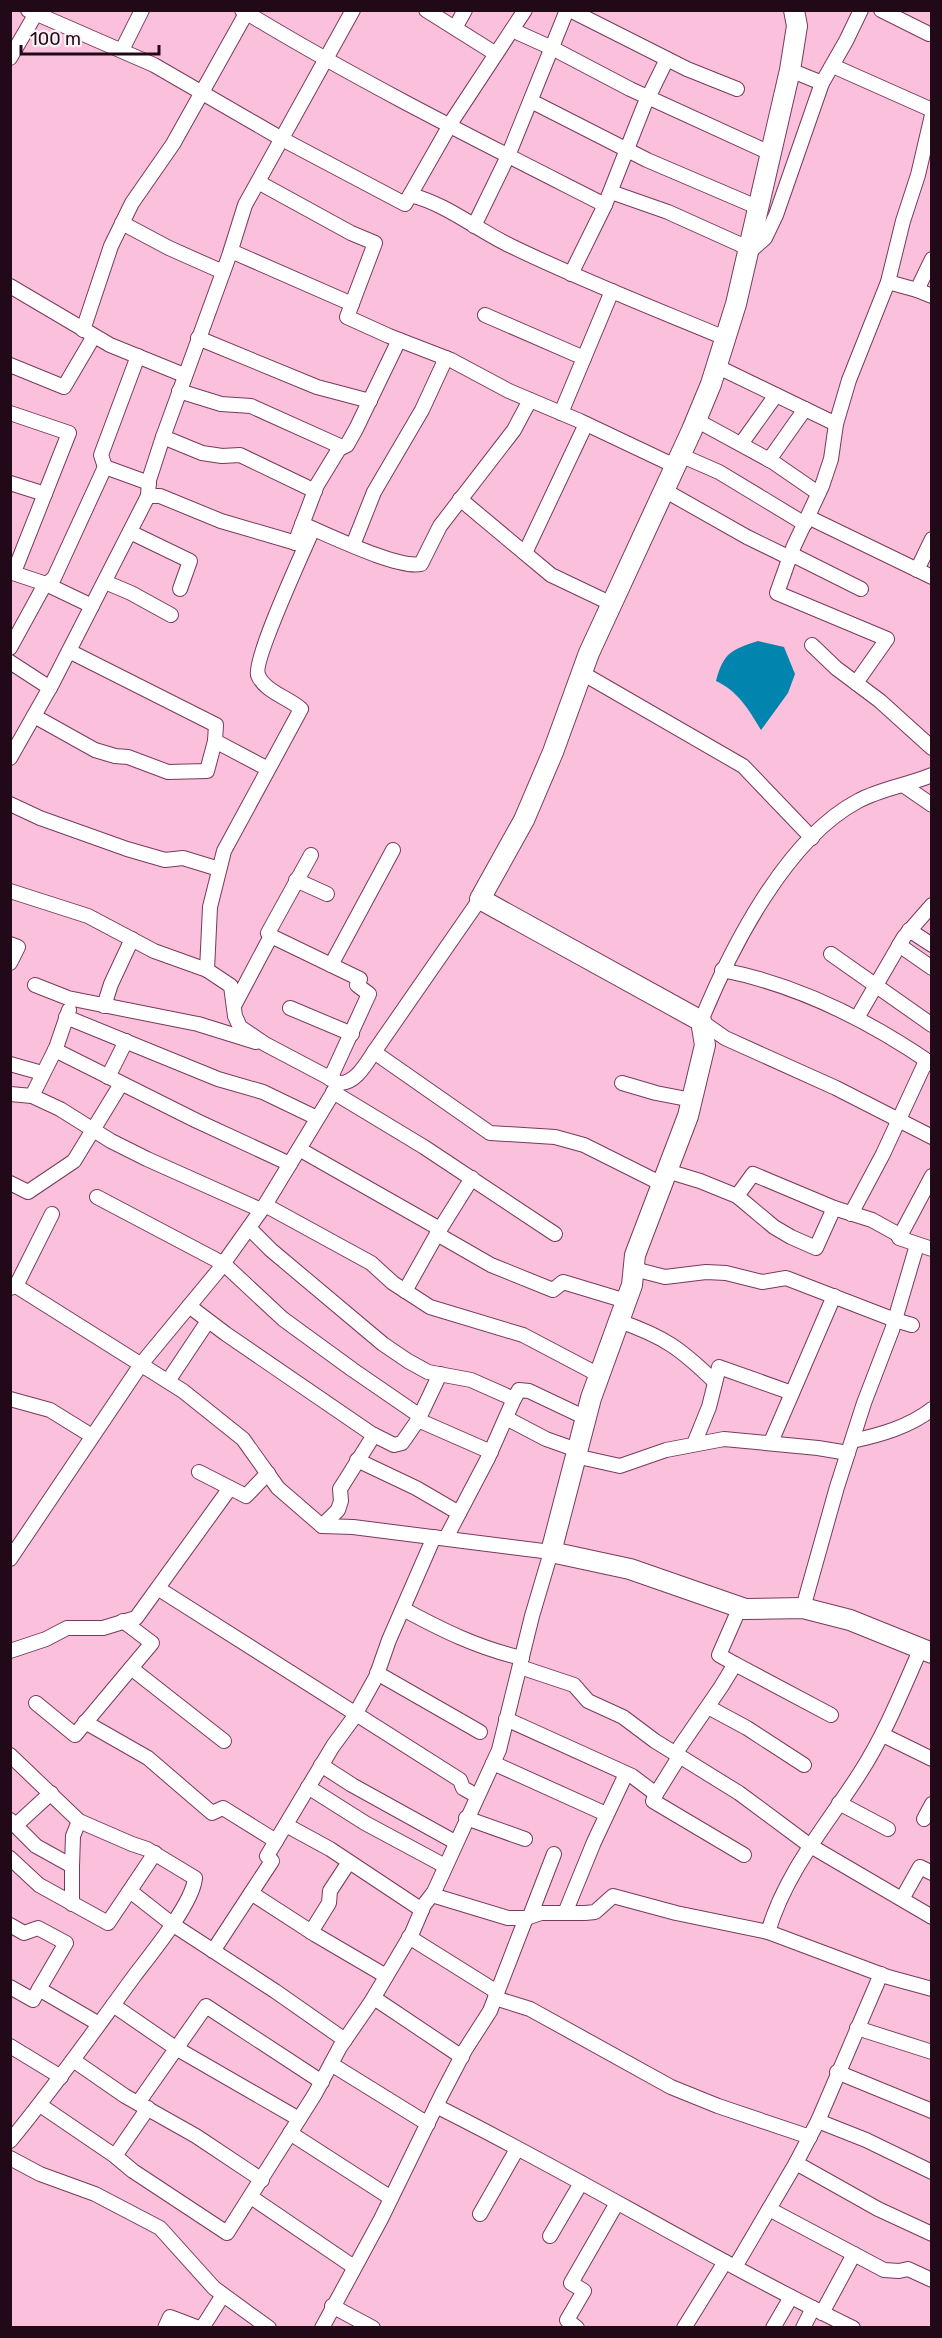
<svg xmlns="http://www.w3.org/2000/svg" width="942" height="2338" font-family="Rubik,sans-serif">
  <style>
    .water { fill: #0185ae }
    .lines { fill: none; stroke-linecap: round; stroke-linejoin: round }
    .minor-casing { stroke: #793a5b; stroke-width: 16 }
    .highway-casing { stroke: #793a5b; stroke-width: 22 }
    .minor { stroke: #fff; stroke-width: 14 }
    .highway { stroke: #fff; stroke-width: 20 }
  </style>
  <rect width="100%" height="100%" fill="#fbc0dc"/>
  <path class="water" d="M758 641 784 647 795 674 788 693 761 730C749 710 738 691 716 681 724 652 731 650 758 641Z"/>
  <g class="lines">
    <g class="minor-casing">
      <g id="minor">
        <path d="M28 10 154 65 282 139 405 204 454 118 525 10"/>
        <path d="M242 10C360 82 483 143 605 205"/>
        <path d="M426 10 496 54"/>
        <path d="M570 10 687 69 737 89"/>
        <path d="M881 10 929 34"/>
        <path d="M455 28 465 10"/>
        <path d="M512 30 552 48 630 89 770 153"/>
        <path d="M122 50 142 10"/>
        <path d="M10 58 38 10"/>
        <path d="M833 66 932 110"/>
        <path d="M790 70 822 83 846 41 861 10"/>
        <path d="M531 101 647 160 757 207"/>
        <path d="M258 182 351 233 375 243 347 317 389 336 451 360 509 391 580 421 675 466"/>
        <path d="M611 192 668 212 748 248"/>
        <path d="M410 195C447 204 477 230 511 246 581 280 653 308 725 338"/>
        <path d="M122 223 169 248 223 272"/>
        <path d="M474 226 508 156 567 10"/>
        <path d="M231 251 352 304"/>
        <path d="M747 254 765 238 776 215 822 83"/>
        <path d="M571 274 605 205 644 106 667 59"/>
        <path d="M888 282 917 290 932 259"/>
        <path d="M10 286 110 345 184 375"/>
        <path d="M917 290 932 296"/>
        <path d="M485 315 584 358"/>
        <path d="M83 330 111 246 132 203 173 144 248 10"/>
        <path d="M198 338 317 387 370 401"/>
        <path d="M10 365 64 387 94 336"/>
        <path d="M716 366 836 424 849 380 888 282 903 221 918 175 932 115"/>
        <path d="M179 391 221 404 251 406 342 447"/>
        <path d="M10 413 69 433 14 572"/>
        <path d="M561 413 612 291"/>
        <path d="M696 420 773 462 818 493"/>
        <path d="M836 424 831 459 822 486 793 548 777 593 887 639 856 683"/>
        <path d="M163 437 202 453 222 456 240 455 315 491"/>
        <path d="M741 444 776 395"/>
        <path d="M680 455 719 472 805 524"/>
        <path d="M769 460 805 409"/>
        <path d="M105 467 101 455 138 356"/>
        <path d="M10 483 45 494"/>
        <path d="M664 490 747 537 790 558"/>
        <path d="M148 496H160L221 521 303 545"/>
        <path d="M460 499 551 575 612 604"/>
        <path d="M808 517 932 577"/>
        <path d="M302 524C327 534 397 569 421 564L440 526 514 430 530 400"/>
        <path d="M130 532 190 561 180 589"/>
        <path d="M295 543 317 485 339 449 347 445 356 429 399 340"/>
        <path d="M353 545 374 492 422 410 446 358"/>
        <path d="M525 553 586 424"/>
        <path d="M791 554 861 589"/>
        <path d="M917 570 932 539"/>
        <path d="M10 572 46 584 92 606"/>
        <path d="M105 582 131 593 171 615"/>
        <path d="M812 645 836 668 880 701 932 748"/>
        <path d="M10 648 44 586 54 578 105 467 149 483"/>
        <path d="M69 651 216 725 215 741 268 769"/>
        <path d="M10 662 50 688"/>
        <path d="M582 673 743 766 812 838"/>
        <path d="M34 716 95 750 115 756 128 757 168 772 207 771 215 741"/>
        <path d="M10 758 52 684 148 496 149 480 163 437 229 256 245 205 353 10"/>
        <path d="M932 775C908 785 880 789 858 801 786 839 731 948 701 1021L725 1038 836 1088 932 1137"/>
        <path d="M903 785 932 805"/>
        <path d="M10 804 40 818 127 849 165 860 183 858 219 869"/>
        <path d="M296 880 327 894"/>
        <path d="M10 891 88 916 154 951 207 970 231 986 235 1016 240 1027 265 1044 339 1083C355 1084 366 1064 374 1052L480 899"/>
        <path d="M909 930 932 945"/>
        <path d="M271 936 268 933 311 855"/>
        <path d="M10 944 18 947 10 963"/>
        <path d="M899 945 932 968"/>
        <path d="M831 954 932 1025"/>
        <path d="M331 965 393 850"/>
        <path d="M207 970 210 907 224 851 301 709C289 698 264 691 258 675 253 660 304 550 313 529"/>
        <path d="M722 970C799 985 868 1020 932 1064"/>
        <path d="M35 985 68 998 198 1024 256 1042"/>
        <path d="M235 1004 271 936 360 979 357 985 369 994 330 1079"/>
        <path d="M104 1006 111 984 132 939"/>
        <path d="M290 1008 352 1034"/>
        <path d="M66 1017 218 1079 263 1092 317 1118"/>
        <path d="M857 1018 904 937 932 905"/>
        <path d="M55 1050 197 1121 290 1164"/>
        <path d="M374 1052 490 1133 555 1137 584 1145 662 1184"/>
        <path d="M10 1064 42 1073"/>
        <path d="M108 1077 126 1041"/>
        <path d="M622 1083 656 1093 692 1100"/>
        <path d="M333 1092 424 1147 555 1234"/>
        <path d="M10 1094 32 1096 60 1109 111 1141 147 1159 261 1210"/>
        <path d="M32 1096 56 1048 69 1010"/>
        <path d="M299 1149 440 1229"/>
        <path d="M667 1171 700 1181 737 1196 774 1227 791 1237 816 1248 834 1208"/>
        <path d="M932 1176 899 1238 932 1249"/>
        <path d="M472 1178 437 1234 491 1265 553 1290 563 1282 626 1301"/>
        <path d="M10 1183 28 1192 74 1161 121 1084"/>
        <path d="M737 1196 753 1174 834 1208 872 1220 901 1236"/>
        <path d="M97 1197 224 1264 283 1319 353 1370 420 1416 418 1420"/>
        <path d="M265 1205 371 1263 393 1283 430 1307 523 1335 599 1375"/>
        <path d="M851 1214 883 1154 926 1061"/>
        <path d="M249 1228 271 1250 383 1344 408 1361 428 1372 471 1380 514 1399 519 1390 529 1391 586 1418"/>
        <path d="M634 1269 665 1277 706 1272 726 1273 762 1282 786 1278 895 1320 912 1325"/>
        <path d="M16 1286 52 1214"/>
        <path d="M10 1288 16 1286 183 1391 243 1439 278 1488 322 1526 353 1527 551 1552 532 1616 499 1750 434 1892 424 1905 412 1933 371 2002 340 2047 315 2094 227 2233 133 2171 115 2156 40 2105"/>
        <path d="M405 1291 437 1234"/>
        <path d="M189 1306 226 1334 372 1434 394 1445 402 1443 418 1420 491 1452"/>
        <path d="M619 1321C665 1337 681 1349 715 1382"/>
        <path d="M168 1381 208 1321"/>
        <path d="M10 1399 50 1410 92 1436"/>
        <path d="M420 1416 440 1374"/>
        <path d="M506 1418 546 1439 577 1450"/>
        <path d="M852 1441C880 1435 909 1427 932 1409"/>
        <path d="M771 1442 834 1296"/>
        <path d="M694 1444 709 1407 719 1367 792 1393"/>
        <path d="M575 1456 620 1466 666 1450 724 1439 818 1448 848 1453"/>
        <path d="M357 1460 416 1488 459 1513"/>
        <path d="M199 1472 246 1496 268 1473"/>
        <path d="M322 1526 338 1510 341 1501 340 1489 374 1435"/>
        <path d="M446 1538 488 1458 514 1399"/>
        <path d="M10 1559 142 1363 218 1271 265 1205 339 1083"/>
        <path d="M159 1589 460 1780 463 1788 477 1796"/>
        <path d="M803 1608 837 1487 864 1403 892 1330 917 1245"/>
        <path d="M403 1609C442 1630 478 1648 522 1658"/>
        <path d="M10 1651 46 1639 67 1628H103L136 1618 230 1488"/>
        <path d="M735 1664 719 1655 740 1607"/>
        <path d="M520 1667 574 1685 588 1701 623 1717 655 1741 739 1793 809 1845 932 1917"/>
        <path d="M131 1668 224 1741"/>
        <path d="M377 1673 480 1732"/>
        <path d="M36 1703 75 1735 152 1643 123 1621"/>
        <path d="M708 1707 747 1728 804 1765"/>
        <path d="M506 1719 632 1776 656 1794 679 1757"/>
        <path d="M85 1722 148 1758 212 1813 223 1808 276 1841"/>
        <path d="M883 1735 932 1759"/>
        <path d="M675 1754 721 1687 735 1664 831 1715"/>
        <path d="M10 1755 79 1821 132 1844 147 1849 195 1878C193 1903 151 1954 135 1975 94 2031 54 2088 10 2141"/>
        <path d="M493 1763 606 1814"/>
        <path d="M321 1765 352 1785 455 1842"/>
        <path d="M308 1787 365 1823 445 1866"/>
        <path d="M656 1794 653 1801 744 1855"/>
        <path d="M839 1803 888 1829"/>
        <path d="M466 1818 525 1839"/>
        <path d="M924 1819 932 1804"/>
        <path d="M10 1820 36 1846 72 1866V1904"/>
        <path d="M16 1825 51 1793"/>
        <path d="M286 1825 330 1849 422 1910"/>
        <path d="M10 1858 39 1885 108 1923 155 1853"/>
        <path d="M72 1866 73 1836 79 1821"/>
        <path d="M130 1891 172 1924 275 1991 345 2040"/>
        <path d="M251 1893 272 1861 267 1856 333 1746 352 1720 376 1677 389 1640 434 1537"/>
        <path d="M432 1895 508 1918H526L541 1913H585L595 1912 613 1896 676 1913 768 1932 888 1977 932 1989"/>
        <path d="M902 1899 920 1867 932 1873"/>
        <path d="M565 1913 594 1842 626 1774"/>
        <path d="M530 1916 554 1854"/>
        <path d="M10 1925 24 1933 38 1928 66 1943 39 1989"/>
        <path d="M311 1932 329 1903 330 1891 349 1862"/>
        <path d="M768 1932C786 1871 827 1825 860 1773 885 1734 902 1691 921 1648"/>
        <path d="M409 1937 497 1992"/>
        <path d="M213 1951 251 1893 316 1935 386 1976"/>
        <path d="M10 1987 33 2000 39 1989 99 2024"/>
        <path d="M374 1998 462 2057"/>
        <path d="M495 1998 530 2009 671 2087 718 2106 810 2137"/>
        <path d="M113 2005 174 2047 299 2119"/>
        <path d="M857 2028 932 2052"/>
        <path d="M10 2046 61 2077"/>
        <path d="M73 2060 125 2096 196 2136 262 2180"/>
        <path d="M331 2064 428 2124"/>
        <path d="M837 2072 932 2111"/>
        <path d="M138 2103 206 2006 322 2082"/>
        <path d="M436 2106C577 2176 711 2259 853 2328"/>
        <path d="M818 2121 866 2140 932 2172"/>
        <path d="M290 2133 391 2198"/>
        <path d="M115 2156 148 2108"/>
        <path d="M10 2158 40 2174 95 2194 160 2228 214 2288 269 2328"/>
        <path d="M796 2163 878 2209 932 2234"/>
        <path d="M251 2197 354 2267"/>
        <path d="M769 2209 884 2270 899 2271 908 2269 932 2280"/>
        <path d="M480 2214 517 2149"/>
        <path d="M550 2236 581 2183"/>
        <path d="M735 2267 796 2163 818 2121 881 1974"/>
        <path d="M332 2306 373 2328"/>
        <path d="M822 2313 854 2254"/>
        <path d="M165 2328 170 2317 199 2328"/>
        <path d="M202 2328 223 2295"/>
        <path d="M322 2328 381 2219 442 2094 465 2050 490 2011 526 1918"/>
        <path d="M577 2328 567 2320 584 2291 571 2283 617 2203"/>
        <path d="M684 2328 725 2262"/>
        <path d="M773 2328 791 2297"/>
        <path d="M803 2328 813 2308"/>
      </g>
    </g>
    <g class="highway-casing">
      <path id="highway" d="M794 10 797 26 790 70 736 304 711 384 692 430 589 653 553 752 524 820 480 899 701 1021 705 1045 688 1116 635 1255 632 1285 591 1398 551 1552 630 1569 745 1609 803 1608 850 1620 932 1653"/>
    </g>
    <use href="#minor" class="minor"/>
    <use href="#highway" class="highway"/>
  </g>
  <rect width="942" height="2338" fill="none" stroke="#220917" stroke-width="24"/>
  <path d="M21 45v9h138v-9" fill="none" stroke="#220917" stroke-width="3"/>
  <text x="30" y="45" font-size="18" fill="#220917" stroke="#faf2f5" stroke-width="4.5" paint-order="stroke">100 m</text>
</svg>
